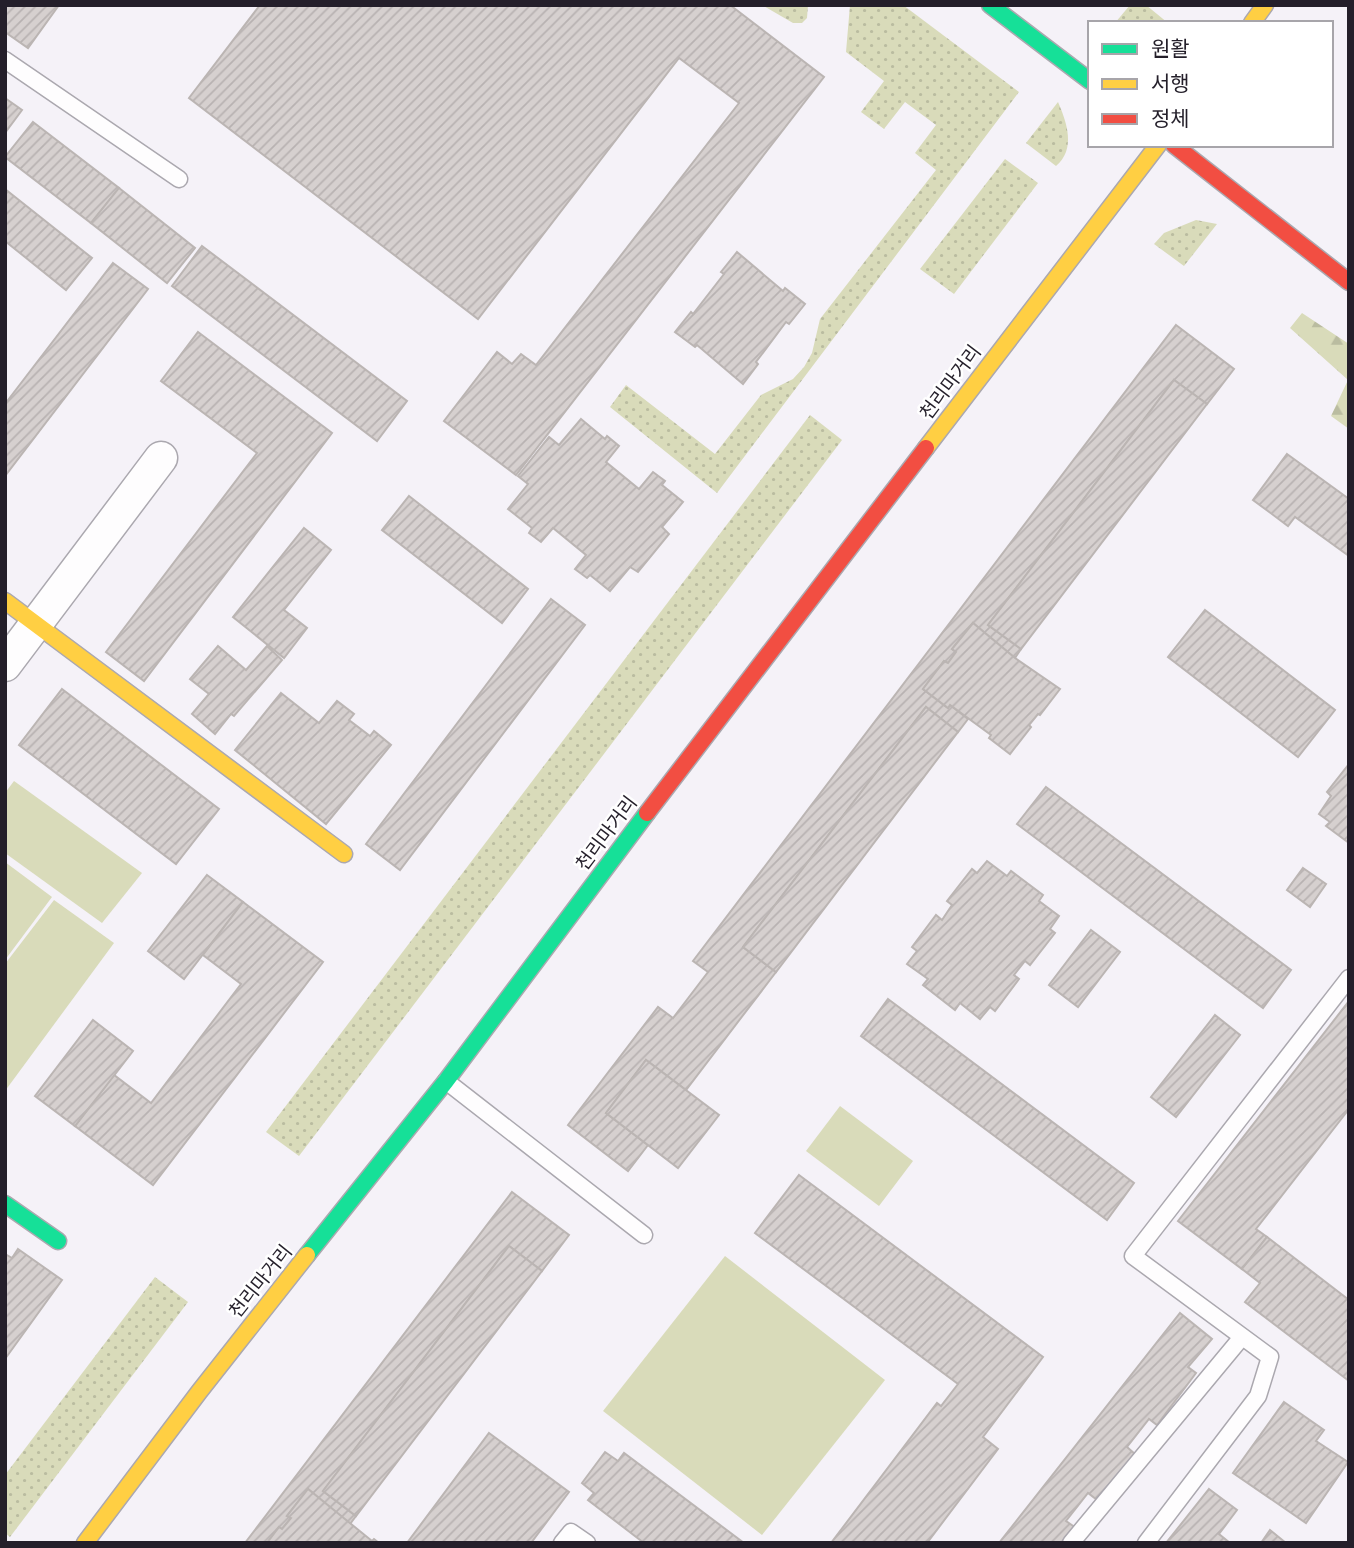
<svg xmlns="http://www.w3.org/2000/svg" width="1354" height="1548" font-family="'Noto Serif','Noto Sans KR',serif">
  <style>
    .grass { fill: url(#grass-dots) }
    .forest { fill: url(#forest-firs) }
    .pitch { fill: #d9dbba }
    .building { fill: url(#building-hatch); stroke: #bbb5b3; stroke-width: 2 }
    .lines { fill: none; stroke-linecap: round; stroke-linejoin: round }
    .lane-casing { stroke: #aba8af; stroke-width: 19 }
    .street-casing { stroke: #aba8af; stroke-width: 35 }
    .fast-casing { stroke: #aba8af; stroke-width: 19 }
    .slow-casing { stroke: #aba8af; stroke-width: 19 }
    .jam-casing { stroke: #aba8af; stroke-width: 19 }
    .lane { stroke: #fefdfe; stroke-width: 16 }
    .street { stroke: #fefdfe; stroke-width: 32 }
    .fast { stroke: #16e098; stroke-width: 16 }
    .slow { stroke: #ffcf43; stroke-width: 16 }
    .jam { stroke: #f24e42; stroke-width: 16 }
    .labels { text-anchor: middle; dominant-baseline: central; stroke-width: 5; stroke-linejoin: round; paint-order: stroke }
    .street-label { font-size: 19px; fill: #241f2a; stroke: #fff }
  </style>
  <defs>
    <pattern id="grass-dots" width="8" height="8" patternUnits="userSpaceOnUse" patternTransform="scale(1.75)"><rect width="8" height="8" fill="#d9dbba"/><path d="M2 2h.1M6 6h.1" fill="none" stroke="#babca0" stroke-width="1.8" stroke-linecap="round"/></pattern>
    <pattern id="forest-firs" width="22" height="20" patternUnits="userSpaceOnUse" patternTransform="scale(1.75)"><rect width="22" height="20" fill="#d9dbba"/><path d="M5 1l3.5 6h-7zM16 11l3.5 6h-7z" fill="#babca0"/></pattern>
    <pattern id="building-hatch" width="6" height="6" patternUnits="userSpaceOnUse" patternTransform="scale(1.75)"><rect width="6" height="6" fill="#d6d0cf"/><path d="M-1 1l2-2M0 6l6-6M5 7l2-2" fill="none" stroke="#b8b2b2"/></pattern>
  </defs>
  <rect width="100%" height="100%" fill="#f5f2f8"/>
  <g class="grass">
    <path d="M762 5H808L807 18 802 23H793Z"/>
    <path d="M850 5H903L1019 92 717 493 610 407 626 385 715 454 761 395 793 379 804 367 812 353 820 319 936 170 915 153 936 125 905 102 884 129 861 112 884 81 846 52Z"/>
    <path d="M1130 5H1146L1168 23H1115Z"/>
    <path d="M1058 102C1067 123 1076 149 1056 166L1026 143Z"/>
    <path d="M1005 159 1038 183 954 294 920 269Z"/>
    <path d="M1196 220 1217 224 1184 266 1154 244 1164 233Z"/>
    <path d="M810 415 842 440 299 1156 266 1132Z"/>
    <path d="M155 1277 188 1302 10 1537 5 1533V1475Z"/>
  </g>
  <path class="forest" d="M1302 313 1349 344V429L1331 416 1348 380 1290 328Z"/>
  <g class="pitch">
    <path d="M14 781 142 873 102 923 5 853V793Z"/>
    <path d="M5 862 52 897 5 960Z"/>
    <path d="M54 900 114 943 5 1091V964Z"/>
    <path d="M840 1106 913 1161 879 1206 806 1151Z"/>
    <path d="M725 1256 885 1380 762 1535 603 1411Z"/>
  </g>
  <g class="building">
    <path d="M5 5H59L28 48 5 32Z"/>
    <path d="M260 5H730L824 77 516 475 444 421 497 352 512 364 521 354 536 365 739 103 679 58 478 319 189 98Z"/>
    <path d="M5 98 22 110 5 133Z"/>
    <path d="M33 122 119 188 91 223 5 157Z"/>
    <path d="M119 188 195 248 167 283 91 223Z"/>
    <path d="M5 189 92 258 66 290 5 241Z"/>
    <path d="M202 246 407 401 377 441 172 286Z"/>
    <path d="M737 252 783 291 785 288 805 304 789 324 786 322 756 362 758 364 743 384 697 345 695 347 675 332 691 312 693 314 724 274 721 272Z"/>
    <path d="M113 263 148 289 5 476V404Z"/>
    <path d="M1176 325 1234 369 1207 404 1174 380 988 625 1021 649 1015 658 973 623 952 649 956 652 948 663 944 661 923 689 948 708 950 705 968 719 958 732 926 707 743 947 776 972 686 1090 646 1060 606 1113 648 1145 628 1171 568 1125 658 1007 673 1018 708 972 693 961Z"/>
    <path d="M198 332 332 433 144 681 106 652 257 453 161 381Z"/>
    <path d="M1174 380 1207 404 1021 649 988 625Z"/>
    <path d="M581 419 605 439 607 436 619 446 606 462 639 489 653 472 665 481 662 485 683 502 662 527 669 534 638 572 630 567 610 591 590 575 587 578 575 569 586 555 553 528 541 542 529 533 532 528 508 509 528 484 518 476 549 437 559 445Z"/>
    <path d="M1287 454 1349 499V556L1295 517 1288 526 1253 500Z"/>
    <path d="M409 496 528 589 502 623 382 530Z"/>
    <path d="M304 528 331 550 284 610 307 628 284 658 233 617Z"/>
    <path d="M551 599 585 625 400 870 366 844Z"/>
    <path d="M1205 610 1335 710 1298 757 1168 657Z"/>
    <path d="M973 623 1015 658 1060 689 1040 715 1038 714 1029 725 1031 727 1010 754 989 738 991 735 950 705 948 708 923 689 944 661 948 663 956 652 952 649Z"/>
    <path d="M218 646 246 670 267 646 282 660 234 716 231 714 215 734 192 714 209 694 190 679Z"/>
    <path d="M62 689 219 809 176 864 19 745Z"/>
    <path d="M281 693 319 723 337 701 354 714 349 720 370 736 374 731 391 745 326 824 235 750Z"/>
    <path d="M926 707 958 732 776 972 743 947Z"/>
    <path d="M1349 764V843L1326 826 1330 822 1319 814 1331 796 1327 792Z"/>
    <path d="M1046 787 1291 970 1263 1008 1017 824Z"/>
    <path d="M987 861 1007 876 1011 871 1043 895 1039 901 1059 916 1050 929 1055 933 1030 965 1025 961 1014 975 1019 979 995 1011 990 1007 980 1019 960 1003 955 1010 923 985 928 979 907 964 917 951 912 947 936 915 942 920 952 905 947 901 972 869 977 873Z"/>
    <path d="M1303 868 1326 884 1310 907 1287 890Z"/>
    <path d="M207 875 243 902 184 979 148 951Z"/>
    <path d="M243 902 323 962 153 1185 75 1126 114 1075 151 1103 241 984 203 955Z"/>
    <path d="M1091 930 1120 952 1078 1007 1049 985Z"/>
    <path d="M888 999 1134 1183 1107 1220 861 1036Z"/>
    <path d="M1349 1001V1109L1256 1229 1267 1237 1242 1269 1178 1221Z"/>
    <path d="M1215 1015 1240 1035 1176 1117 1151 1097Z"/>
    <path d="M93 1020 133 1051 75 1126 35 1096Z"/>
    <path d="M646 1060 719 1115 678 1168 606 1113Z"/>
    <path d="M799 1175 1043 1357 983 1437 998 1449 927 1543H831L937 1403 941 1406 958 1384 755 1233Z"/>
    <path d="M512 1192 569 1235 542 1271 509 1246 323 1491 356 1516 350 1524 308 1489 287 1516 291 1518 282 1529 279 1527 267 1543H245Z"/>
    <path d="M1267 1237 1349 1300V1381L1245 1302 1260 1283 1242 1269Z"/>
    <path d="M509 1246 542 1271 356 1516 323 1491Z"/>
    <path d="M18 1249 62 1280 5 1359V1254L12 1258Z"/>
    <path d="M1180 1313 1212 1339 1188 1367 1196 1373 1157 1425 1149 1419 1127 1447 1137 1456 1101 1503 1088 1493 1066 1521 1076 1528 1064 1543H999Z"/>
    <path d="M1284 1402 1324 1430 1316 1441 1348 1462 1306 1523 1233 1473Z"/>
    <path d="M489 1433 569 1492 531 1543H407Z"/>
    <path d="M605 1452 618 1461 624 1453 744 1543H644L588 1500 594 1493 582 1483Z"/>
    <path d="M308 1489 372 1541 374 1539 379 1543H267L279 1527 282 1529 291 1518 287 1516Z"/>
    <path d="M1209 1489 1237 1510 1219 1534 1230 1543H1166Z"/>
    <path d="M1270 1530 1286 1543H1261Z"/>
  </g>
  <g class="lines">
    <g class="lane-casing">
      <g id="lane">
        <path d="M5 60 179 179"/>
        <path d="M446 1081 644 1235"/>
        <path d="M562 1543 571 1532 587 1543"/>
        <path d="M1071 1543 1242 1337"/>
        <path d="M1146 1543 1258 1396 1270 1357 1133 1256 1349 978"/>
      </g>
    </g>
    <g class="street-casing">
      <path id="street" d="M5 665 161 458"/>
    </g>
    <g class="fast-casing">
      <g id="fast">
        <path d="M990 5 1090 81"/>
        <path d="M5 1204 58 1241"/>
        <path d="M307 1255 446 1081 647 813"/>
      </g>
    </g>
    <g class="slow-casing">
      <g id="slow">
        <path d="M1252 23 1265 5"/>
        <path d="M926 448 1158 145"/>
        <path d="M5 601 344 854"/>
        <path d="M85 1543 199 1392 307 1255"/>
      </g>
    </g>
    <g class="jam-casing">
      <g id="jam">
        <path d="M1174 145 1349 282"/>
        <path d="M647 813 926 448"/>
      </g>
    </g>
    <use href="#lane" class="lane"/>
    <use href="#street" class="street"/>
    <use href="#fast" class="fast"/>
    <use href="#slow" class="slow"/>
    <use href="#jam" class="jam"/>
  </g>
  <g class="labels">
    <g class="street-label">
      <text transform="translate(950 382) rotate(-53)">천리마거리</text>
      <text transform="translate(606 833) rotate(-53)">천리마거리</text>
      <text transform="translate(260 1281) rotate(-51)">천리마거리</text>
    </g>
  </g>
  <rect width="1354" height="1548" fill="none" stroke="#241f2a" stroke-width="14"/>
  <rect x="1088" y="21" width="245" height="126" fill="#ffffff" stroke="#a7a5aa" stroke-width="2"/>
  <rect x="1102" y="44" width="35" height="10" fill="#16e098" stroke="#a7a5aa" stroke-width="2"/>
  <text x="1151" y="56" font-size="21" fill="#241f2a">원활</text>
  <rect x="1102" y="79" width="35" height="10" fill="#ffcf43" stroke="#a7a5aa" stroke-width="2"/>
  <text x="1151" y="91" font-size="21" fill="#241f2a">서행</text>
  <rect x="1102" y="114" width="35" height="10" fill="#f24e42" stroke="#a7a5aa" stroke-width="2"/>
  <text x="1151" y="126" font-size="21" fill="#241f2a">정체</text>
</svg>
